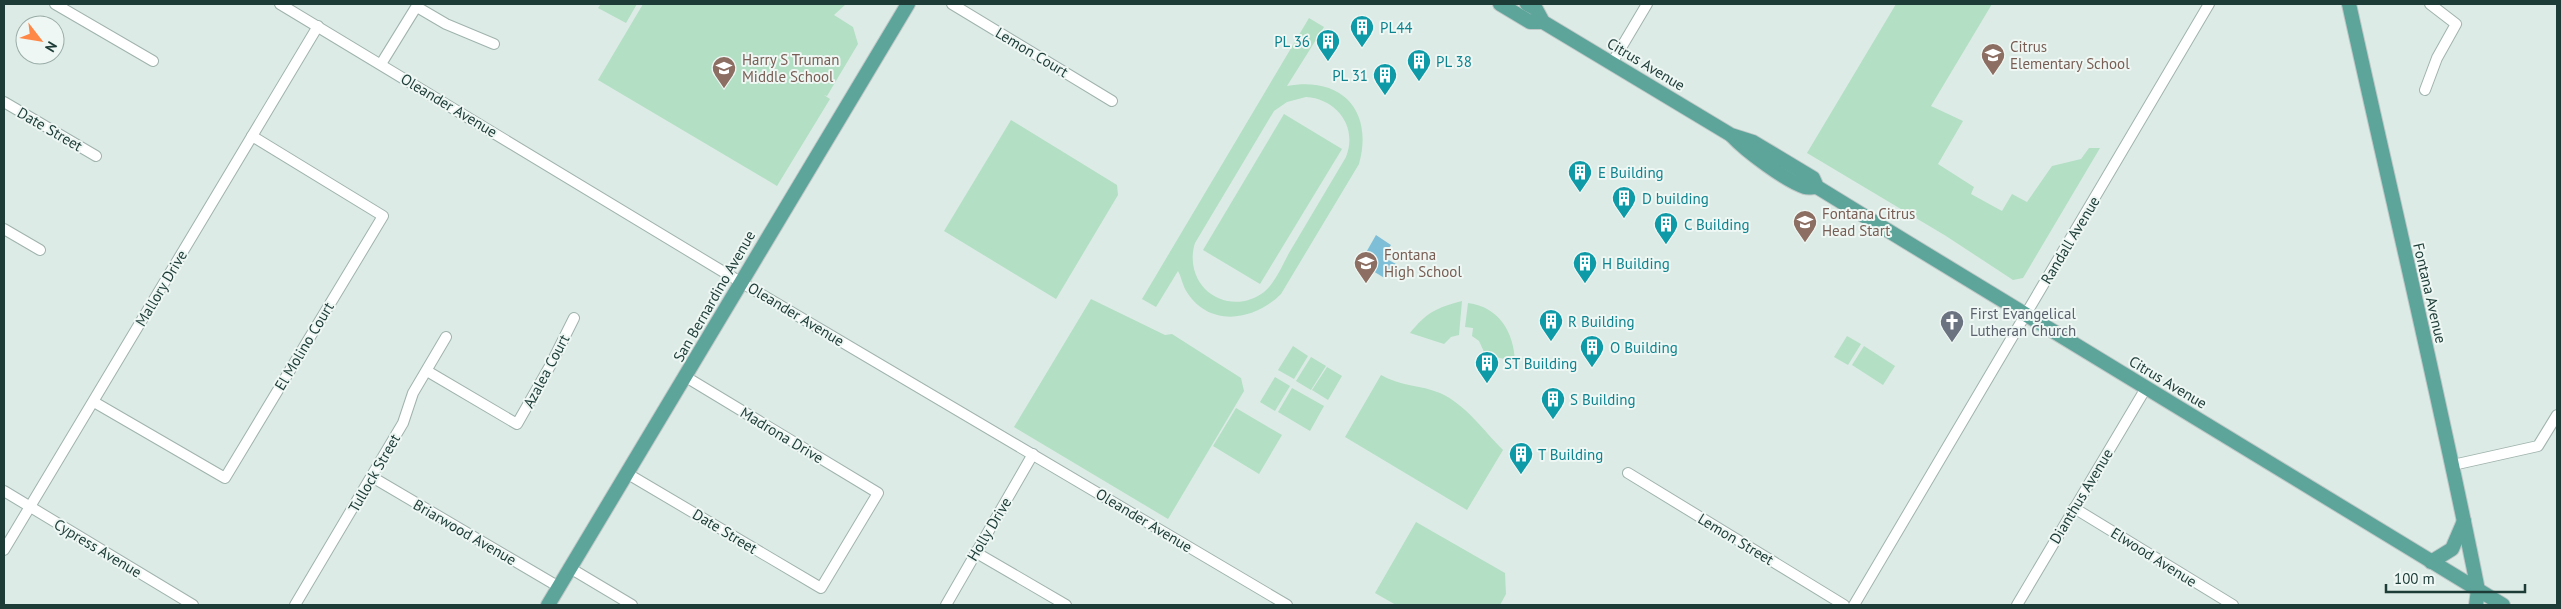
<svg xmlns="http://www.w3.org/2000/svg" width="2561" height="609" font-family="'PT Sans',sans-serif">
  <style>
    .green { fill: #b3dfc4; fill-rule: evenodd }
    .water { fill: #7ebfd7 }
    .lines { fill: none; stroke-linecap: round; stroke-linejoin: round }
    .minor-casing { stroke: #a0b3ae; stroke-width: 12 }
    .major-casing { stroke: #c0c8c7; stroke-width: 16 }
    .minor { stroke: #fff; stroke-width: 10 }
    .major { stroke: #5da59b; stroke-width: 14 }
    .labels { text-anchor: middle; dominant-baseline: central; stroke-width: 4; stroke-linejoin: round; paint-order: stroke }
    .culture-label { font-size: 15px; fill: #0d838f; stroke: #eef7f3; text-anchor: start }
    .education-label { font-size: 15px; fill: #785e54; stroke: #eef7f3; text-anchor: start }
    .street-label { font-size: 15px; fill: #1d3c37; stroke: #eef7f3 }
    .worship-label { font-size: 15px; fill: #5b616d; stroke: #eef7f3; text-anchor: start }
  </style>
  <rect width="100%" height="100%" fill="#ddebe6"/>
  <g class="green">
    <path d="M601 4H637L626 23 598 8Z"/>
    <path d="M643 4H846L834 15 853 27 858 44 827 96 824 95 830 99 777 186 598 80Z"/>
    <path d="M1896 4H1992L1931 106 1963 121 1938 164 1974 187 1971 194 2002 211 2012 194 2027 202 2052 166 2081 159 2089 148H2100L2023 278 2013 280 1946 236 1807 153Z"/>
    <path d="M1309 18 1324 27 1287 86C1341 76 1374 110 1359 164L1281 294C1253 322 1207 328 1185 289 1182 283 1181 276 1178 271L1156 307 1142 299ZM1306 97C1337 99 1358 127 1346 157 1327 189 1308 221 1289 253 1282 266 1275 283 1264 292 1246 306 1221 305 1205 289 1193 277 1190 258 1195 243L1274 111 1287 102Z"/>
    <path d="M1284 114 1342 149 1260 284 1203 250Z"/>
    <path d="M1011 120 1117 185 1118 195 1056 299 944 231Z"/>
    <path d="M1091 299 1165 335 1172 334 1241 378 1244 391 1168 519 1014 427Z"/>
    <path d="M1462 301 1459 335 1451 337 1444 344 1410 333C1427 312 1436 308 1462 301Z"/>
    <path d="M1468 303C1499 307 1514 332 1515 362L1485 354 1479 341 1472 336 1473 328 1465 327Z"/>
    <path d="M1847 336 1861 344 1848 365 1834 357Z"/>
    <path d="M1293 346 1308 356 1294 379 1278 370Z"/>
    <path d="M1864 346 1895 366 1883 385 1852 365Z"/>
    <path d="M1311 357 1326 366 1311 390 1296 381Z"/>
    <path d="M1327 367 1342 376 1328 400 1312 390Z"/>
    <path d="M1381 375C1399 386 1421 385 1440 393 1465 404 1484 431 1503 450L1467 510 1345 437Z"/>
    <path d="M1275 377 1290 386 1275 411 1260 402Z"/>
    <path d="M1292 388 1324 406 1310 431 1278 412Z"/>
    <path d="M1236 408 1282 435 1259 474 1213 446Z"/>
    <path d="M1416 522 1505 573 1506 594 1500 605H1396L1375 593Z"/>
  </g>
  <path class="water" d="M1376 235 1391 245 1383 257 1396 264 1386 279 1360 263Z"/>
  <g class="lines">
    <g class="minor-casing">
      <g id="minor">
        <path d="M55 4 153 61"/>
        <path d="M280 4 727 274 1287 605"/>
        <path d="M952 4 1112 101"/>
        <path d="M417 7 446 24 494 44"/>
        <path d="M1612 63 1647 4"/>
        <path d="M381 64 418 4"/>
        <path d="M2425 90 2437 58 2456 24 2430 4"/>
        <path d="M4 102 96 156"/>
        <path d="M4 229 40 250"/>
        <path d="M427 371 517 424 550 366 574 318"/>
        <path d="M94 402 225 478 383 216 252 136"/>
        <path d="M2453 465 2538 446 2557 415"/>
        <path d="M1628 473 1844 605"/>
        <path d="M628 474 821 588 878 493 686 377"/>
        <path d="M372 477 559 587"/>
        <path d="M4 491 193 605"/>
        <path d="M2074 508 2233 605"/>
        <path d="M4 550 318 26"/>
        <path d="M975 552 1066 605"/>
        <path d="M570 568 632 605"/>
        <path d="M295 605 403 423 413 393 446 337"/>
        <path d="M946 605 1033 454"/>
        <path d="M1854 605 2209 4"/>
        <path d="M2017 605 2146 388"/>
      </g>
    </g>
    <g class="major-casing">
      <g id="major">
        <path d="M1500 4 1530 22H1543"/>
        <path d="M1527 4 1536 9 1543 22 1731 135 1753 142 1813 178 1817 187 1905 241 2503 605"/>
        <path d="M2349 4C2392 199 2439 394 2478 590L2476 605"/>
        <path d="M1732 136C1746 151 1786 181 1805 187 1808 188 1813 187 1817 187"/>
        <path d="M2431 562 2452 549 2464 521"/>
        <path d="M548 605 908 4"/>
      </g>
    </g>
    <use href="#minor" class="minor"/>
    <use href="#major" class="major"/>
  </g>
  <defs>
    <g id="building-pin" transform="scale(1.25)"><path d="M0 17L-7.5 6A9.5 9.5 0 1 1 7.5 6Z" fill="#0f9aa8" stroke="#eef7f3"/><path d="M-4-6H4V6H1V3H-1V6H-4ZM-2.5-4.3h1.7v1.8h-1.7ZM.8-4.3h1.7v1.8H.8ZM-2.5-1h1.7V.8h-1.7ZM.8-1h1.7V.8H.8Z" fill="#fff"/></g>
    <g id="school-pin" transform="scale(1.25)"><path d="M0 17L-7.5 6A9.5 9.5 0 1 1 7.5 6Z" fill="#8d6e63" stroke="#eef7f3"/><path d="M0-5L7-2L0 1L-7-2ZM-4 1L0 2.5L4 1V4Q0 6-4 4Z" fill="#fff"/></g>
    <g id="church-pin" transform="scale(1.25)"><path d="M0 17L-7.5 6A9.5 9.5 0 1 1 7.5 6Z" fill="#6b7280" stroke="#eef7f3"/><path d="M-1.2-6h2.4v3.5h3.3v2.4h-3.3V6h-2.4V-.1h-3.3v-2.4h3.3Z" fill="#fff"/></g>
  </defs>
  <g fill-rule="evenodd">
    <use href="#building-pin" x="1362" y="27"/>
    <use href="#building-pin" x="1328" y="41"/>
    <use href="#school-pin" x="1993" y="55"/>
    <use href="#building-pin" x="1419" y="61"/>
    <use href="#school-pin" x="724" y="68"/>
    <use href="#building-pin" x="1385" y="75"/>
    <use href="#building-pin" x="1580" y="172"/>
    <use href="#building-pin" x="1624" y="198"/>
    <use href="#school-pin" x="1805" y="222"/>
    <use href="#building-pin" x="1666" y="224"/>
    <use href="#school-pin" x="1366" y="263"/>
    <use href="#building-pin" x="1585" y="263"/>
    <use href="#building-pin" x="1551" y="321"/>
    <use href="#church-pin" x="1952" y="322"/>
    <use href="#building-pin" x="1592" y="347"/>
    <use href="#building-pin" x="1487" y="363"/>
    <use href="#building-pin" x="1553" y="399"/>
    <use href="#building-pin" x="1521" y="454"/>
  </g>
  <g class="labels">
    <g class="culture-label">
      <text x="1380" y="27">PL44</text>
      <text x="1310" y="41" text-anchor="end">PL 36</text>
      <text x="1436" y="61">PL 38</text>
      <text x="1368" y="75" text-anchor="end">PL 31</text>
      <text x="1598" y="172">E Building</text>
      <text x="1642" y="198">D building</text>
      <text x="1684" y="224">C Building</text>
      <text x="1602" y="263">H Building</text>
      <text x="1568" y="321">R Building</text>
      <text x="1610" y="347">O Building</text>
      <text x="1504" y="363">ST Building</text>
      <text x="1570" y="399">S Building</text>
      <text x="1538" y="454">T Building</text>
    </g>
    <g class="education-label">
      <text x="2010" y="46">Citrus<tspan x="2010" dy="17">Elementary School</tspan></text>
      <text x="742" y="59">Harry S Truman<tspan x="742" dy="17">Middle School</tspan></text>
      <text x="1822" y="213">Fontana Citrus<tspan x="1822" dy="17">Head Start</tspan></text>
      <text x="1384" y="254">Fontana<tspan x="1384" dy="17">High School</tspan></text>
    </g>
    <g class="street-label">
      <text transform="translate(1032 52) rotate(31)">Lemon Court</text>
      <text transform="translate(1646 64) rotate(31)">Citrus Avenue</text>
      <text transform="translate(449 105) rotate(31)">Oleander Avenue</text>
      <text transform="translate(50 129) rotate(30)">Date Street</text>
      <text transform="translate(2070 240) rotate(-59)">Randall Avenue</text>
      <text transform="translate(161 288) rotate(-59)">Mallory Drive</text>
      <text transform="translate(2430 293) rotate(77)">Fontana Avenue</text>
      <text transform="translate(714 296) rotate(-60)">San Bernardino Avenue</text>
      <text transform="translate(796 314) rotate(31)">Oleander Avenue</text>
      <text transform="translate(304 346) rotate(-59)">El Molino Court</text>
      <text transform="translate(546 371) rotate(-62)">Azalea Court</text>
      <text transform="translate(2168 382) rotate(31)">Citrus Avenue</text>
      <text transform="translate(782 435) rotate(31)">Madrona Drive</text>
      <text transform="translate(374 473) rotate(-60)">Tullock Street</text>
      <text transform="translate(2081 496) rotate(-59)">Dianthus Avenue</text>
      <text transform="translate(1144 520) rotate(31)">Oleander Avenue</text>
      <text transform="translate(989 529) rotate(-59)">Holly Drive</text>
      <text transform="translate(725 531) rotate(31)">Date Street</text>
      <text transform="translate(465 532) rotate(30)">Briarwood Avenue</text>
      <text transform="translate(1736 539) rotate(31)">Lemon Street</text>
      <text transform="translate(98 548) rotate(31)">Cypress Avenue</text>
      <text transform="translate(2154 557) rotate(32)">Elwood Avenue</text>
    </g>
    <g class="worship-label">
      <text x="1970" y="313">First Evangelical<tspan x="1970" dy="17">Lutheran Church</tspan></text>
    </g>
  </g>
  <rect width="2561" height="609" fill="none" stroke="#1d3c37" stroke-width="10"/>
  <g transform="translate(40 40) rotate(121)"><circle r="24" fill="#eef7f3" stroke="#9aaca8"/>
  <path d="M0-4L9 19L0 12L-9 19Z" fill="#ff8847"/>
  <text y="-8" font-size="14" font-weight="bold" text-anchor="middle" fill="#1d3c37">N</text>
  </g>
  <path d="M2386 584v8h139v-8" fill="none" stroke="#1d3c37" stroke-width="2.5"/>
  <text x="2394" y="584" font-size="15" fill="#1d3c37" stroke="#eef7f3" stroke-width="4" paint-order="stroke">100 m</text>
</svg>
